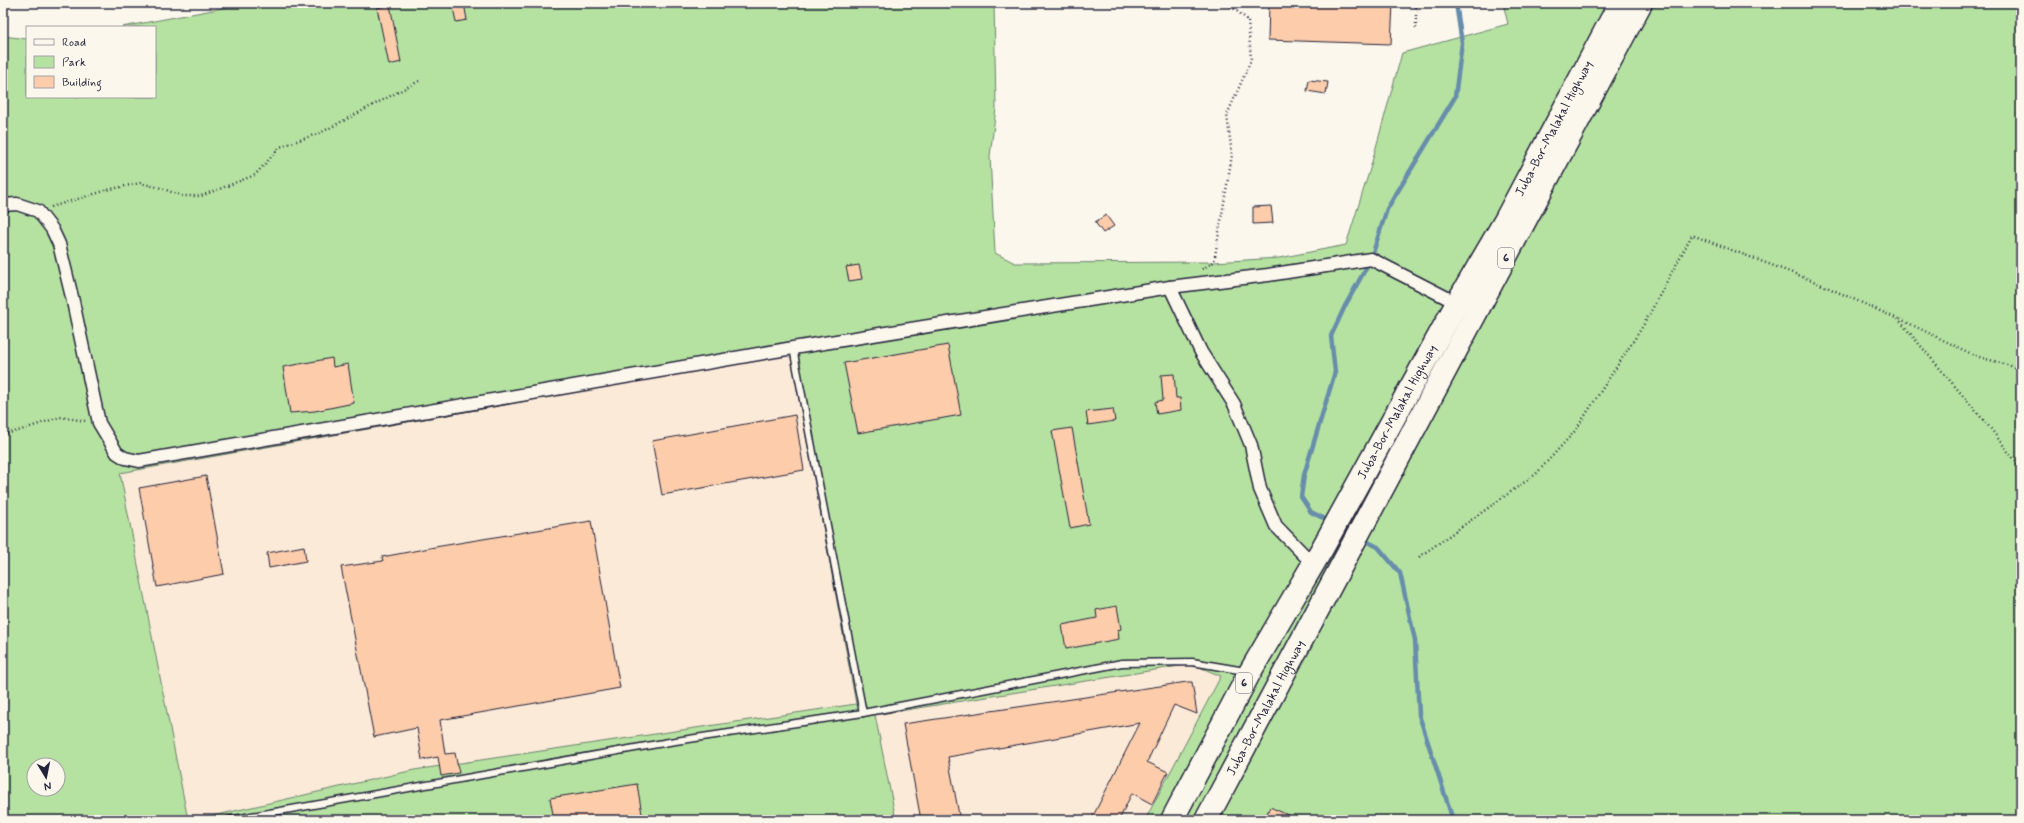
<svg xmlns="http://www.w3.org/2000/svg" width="2024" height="823" font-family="Mynerve,sans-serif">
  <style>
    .built { fill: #fbead8 }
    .green { fill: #b5e2a1; stroke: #6c826e; fill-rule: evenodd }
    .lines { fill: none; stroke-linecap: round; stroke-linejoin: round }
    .stream { stroke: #678dab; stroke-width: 4.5 }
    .building { fill: #fcccab; stroke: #22223b }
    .lane-casing { stroke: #22223b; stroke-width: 9 }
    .street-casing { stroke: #22223b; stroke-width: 15 }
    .highway-casing { stroke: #22223b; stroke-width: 25 }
    .path { stroke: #22223b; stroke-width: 2.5; stroke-dasharray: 1 3; stroke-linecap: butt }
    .lane { stroke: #fbf7ec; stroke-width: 6 }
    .street { stroke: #fbf7ec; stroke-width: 12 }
    .highway { stroke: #fbf7ec; stroke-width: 22 }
    .labels { text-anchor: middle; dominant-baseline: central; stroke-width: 3.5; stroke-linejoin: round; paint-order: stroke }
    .shield { fill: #fbf7ec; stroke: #636270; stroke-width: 1 }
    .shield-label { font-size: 12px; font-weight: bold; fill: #22223b }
    .street-label { font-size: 13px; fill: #22223b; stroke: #fbf7ec }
  </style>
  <rect width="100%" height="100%" fill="#fbf7ec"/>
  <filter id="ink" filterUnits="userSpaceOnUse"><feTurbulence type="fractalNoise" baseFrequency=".025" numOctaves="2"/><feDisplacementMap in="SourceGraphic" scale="8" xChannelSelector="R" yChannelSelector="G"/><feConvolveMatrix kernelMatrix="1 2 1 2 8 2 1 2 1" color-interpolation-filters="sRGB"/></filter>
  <g filter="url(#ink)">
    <g class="built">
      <path d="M791 354 856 704 414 770 195 820H188L120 473Z"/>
      <path d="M1192 664 1221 676 1145 820H896L875 715Z"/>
    </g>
    <path class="green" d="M250 3H994L996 108 990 156 995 253 1015 263 1214 262 1279 258 1346 245 1370 169 1402 53 1508 24 1503 3H2021V820H1145L1221 676 1192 664 875 715 896 820H195L414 770 856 704 791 354 120 473 188 820H3V36L27 39V97H155V27H122ZM34 765H58V789H34Z"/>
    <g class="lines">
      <g class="stream">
        <path d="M1331 522 1311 512 1301 497 1304 475 1335 372 1331 336 1345 306 1371 259 1387 209 1455 97 1462 43 1456 3"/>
        <path d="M1362 539 1378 547 1400 573 1415 640 1419 715 1453 820"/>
      </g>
    </g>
    <g class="building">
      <path d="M452 3H464L467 20 456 22Z"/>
      <path d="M1269 3H1393L1391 44 1268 40Z"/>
      <path d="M390 5 401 62 389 65 377 8Z"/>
      <path d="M1309 80 1328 82 1326 94 1307 91Z"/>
      <path d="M1271 206 1273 223 1253 224V207Z"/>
      <path d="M1106 215 1114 226 1103 233 1095 222Z"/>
      <path d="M859 265 862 279 849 281 846 267Z"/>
      <path d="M948 345 961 415 858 433 844 363Z"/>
      <path d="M332 358 333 367 348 364 354 403 315 411 290 413 283 367Z"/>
      <path d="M1174 374 1176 398H1180L1181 410 1157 414 1155 402 1163 400 1161 375Z"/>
      <path d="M1113 409 1115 421 1088 425 1086 412Z"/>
      <path d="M795 415 804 470 662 495 652 441Z"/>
      <path d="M1072 428 1089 524 1070 528 1052 431Z"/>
      <path d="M206 476 224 574 157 587 139 488Z"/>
      <path d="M591 521 620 688 440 720 445 754 455 753 459 773 441 776 438 757 422 760 417 728 374 737 341 567 383 561 382 557 435 547Z"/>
      <path d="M304 546 306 561 269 568 267 553Z"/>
      <path d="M1117 606 1121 629 1118 630 1119 639 1066 649 1062 625 1097 618 1096 610Z"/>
      <path d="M1187 682H1192L1197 714 1174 705 1147 762 1168 772 1152 804 1132 793 1119 820H1091L1140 723 948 757 960 820H921L903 724Z"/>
      <path d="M637 784 643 820H554L550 798Z"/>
      <path d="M1270 807 1299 820H1264Z"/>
    </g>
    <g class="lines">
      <g class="lane-casing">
        <g id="lane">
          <path d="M793 348 863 713"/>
          <path d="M229 820 669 742 863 713 1122 663 1192 662 1245 671"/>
        </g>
      </g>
      <g class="street-casing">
        <g id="street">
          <path d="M3 205 17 204 38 211 52 229 59 244 72 297 99 423 117 453 125 458 139 461 793 348 1170 287 1268 275 1371 259 1457 303"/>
          <path d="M1170 287 1201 352 1234 404 1251 445 1260 489 1276 526 1313 564"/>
        </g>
      </g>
      <g class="highway-casing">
        <g id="highway">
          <path id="s1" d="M1172 820 1250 672 1322 549 1457 303 1506 219 1620 3"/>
          <path id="s2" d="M1206 820 1641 3"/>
        </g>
      </g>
      <g class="path">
        <path d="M1416 3V30"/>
        <path d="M51 207 111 189 140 183 161 188 182 196H201L255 175 280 147 322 132 419 81"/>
        <path d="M1202 269 1214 262 1232 155 1227 115 1251 60 1248 20 1227 3"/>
        <path d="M1900 319 1976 356 2021 369"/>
        <path d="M3 434 18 431 60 417 86 421"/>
        <path d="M1419 557 1536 474 1575 431 1643 326 1692 235 1811 280 1898 319 1991 429 2021 469"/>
      </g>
      <use href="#lane" class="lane"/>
      <use href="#street" class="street"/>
      <use href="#highway" class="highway"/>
    </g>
  </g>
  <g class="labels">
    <g class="shield">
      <rect x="1498" y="248" width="16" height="20" rx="3"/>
      <rect x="1236" y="673" width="16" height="20" rx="3"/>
    </g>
    <g class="shield-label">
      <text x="1506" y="258">6</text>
      <text x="1244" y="683">6</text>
    </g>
    <g class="street-label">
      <text stroke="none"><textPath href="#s1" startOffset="790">Juba-Bor-Malakal Highway</textPath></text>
      <text stroke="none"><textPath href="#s1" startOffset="466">Juba-Bor-Malakal Highway</textPath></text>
      <text stroke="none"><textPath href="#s2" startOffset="127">Juba-Bor-Malakal Highway</textPath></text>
    </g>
  </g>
  <rect width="2024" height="823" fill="none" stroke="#fbf7ec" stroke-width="16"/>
  <rect x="8" y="8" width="2008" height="807" fill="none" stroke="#22223b" stroke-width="1.5" filter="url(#ink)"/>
  <rect x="26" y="26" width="130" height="72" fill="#fbf7ec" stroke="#a4a2a5"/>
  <rect x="34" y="39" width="20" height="6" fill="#fbf7ec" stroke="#a4a2a5"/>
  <text x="62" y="46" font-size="12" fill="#22223b">Road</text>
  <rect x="34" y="56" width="20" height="12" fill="#b5e2a1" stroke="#a4a2a5"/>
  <text x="62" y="66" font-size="12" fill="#22223b">Park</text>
  <rect x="34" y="76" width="20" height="12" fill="#fcccab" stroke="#a4a2a5"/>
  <text x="62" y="86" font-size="12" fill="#22223b">Building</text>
  <g transform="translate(46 777) rotate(170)"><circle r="19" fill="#fbf7ec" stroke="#a4a2a5"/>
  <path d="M0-3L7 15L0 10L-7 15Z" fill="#22223b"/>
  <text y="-6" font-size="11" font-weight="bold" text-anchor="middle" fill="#22223b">N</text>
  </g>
</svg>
